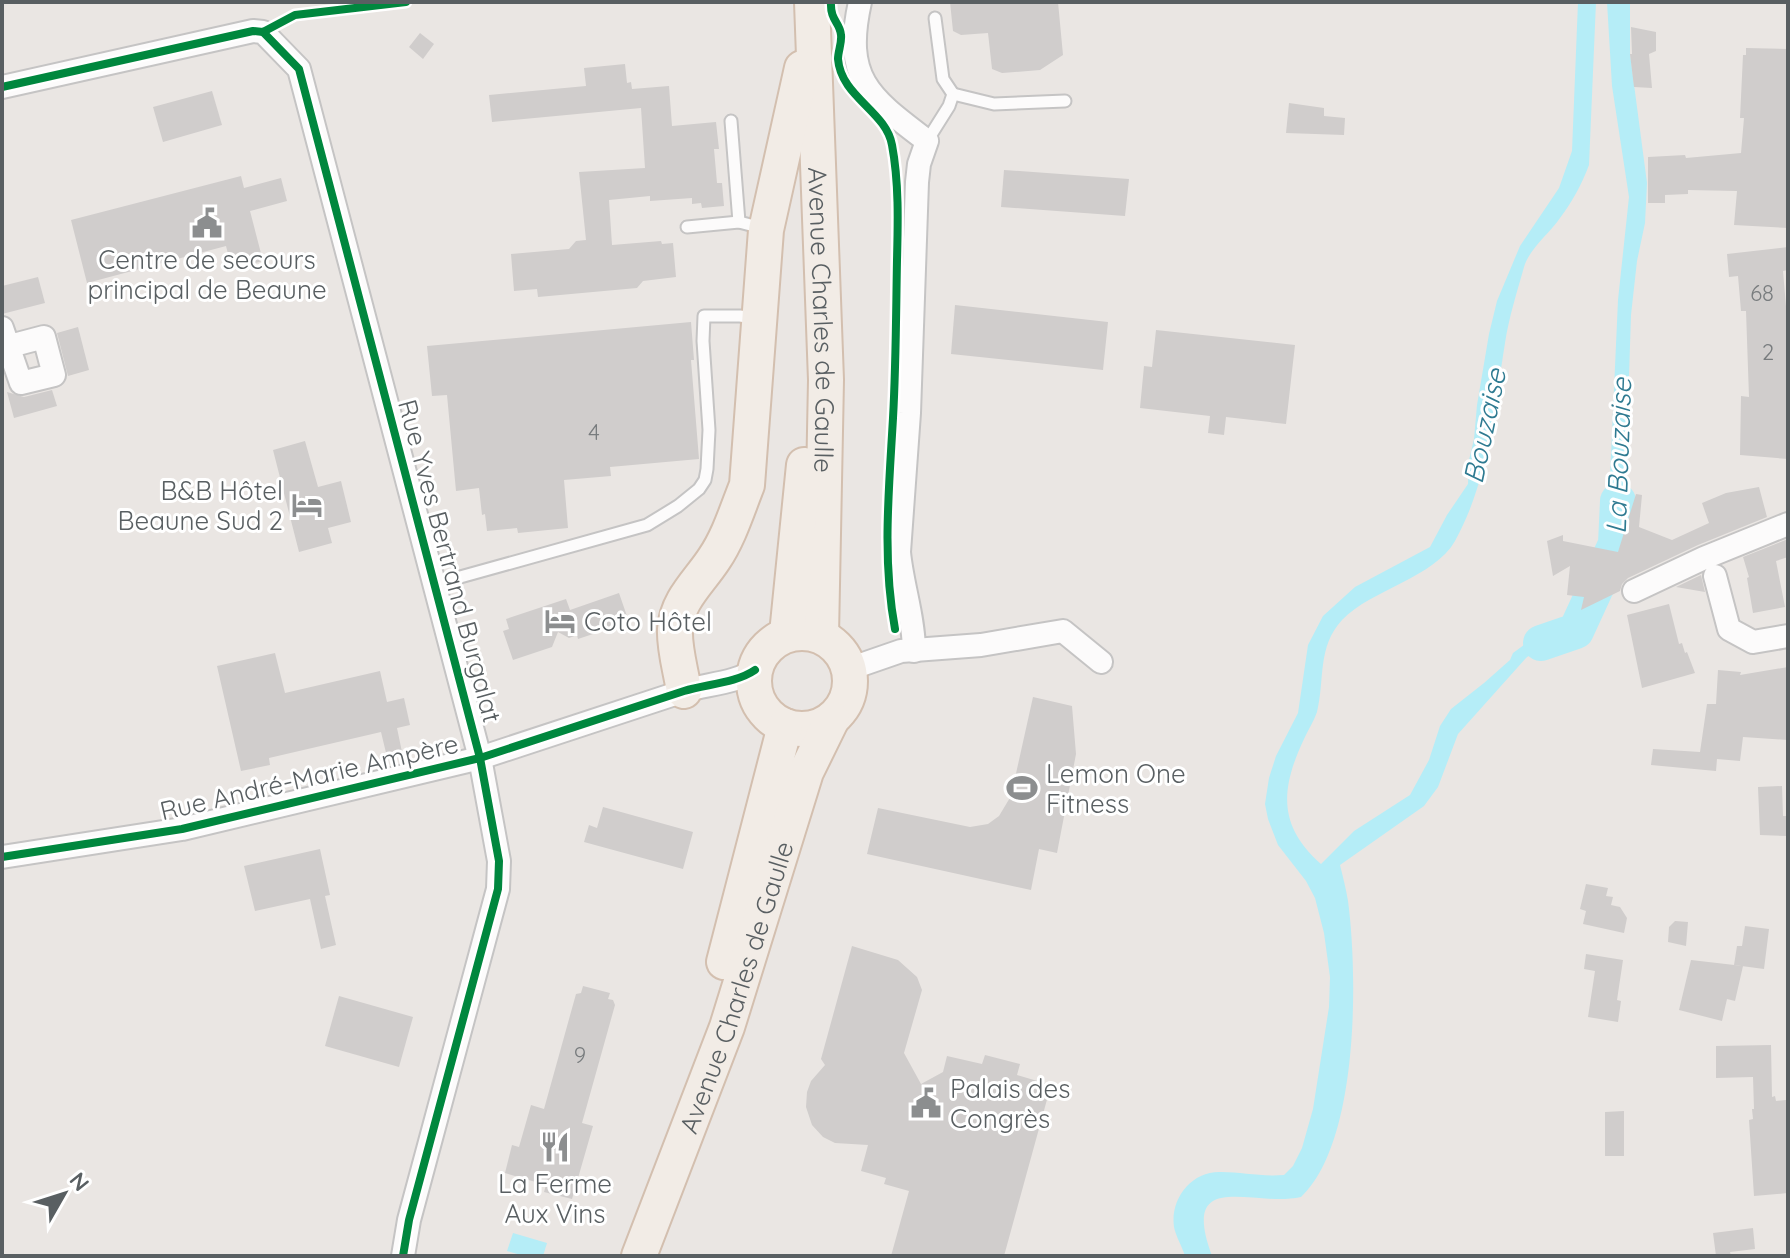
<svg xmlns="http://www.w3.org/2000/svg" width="1790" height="1258" font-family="Quicksand,sans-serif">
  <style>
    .water { fill: #b5edf7 }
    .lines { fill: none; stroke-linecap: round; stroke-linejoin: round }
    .river { stroke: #b5edf7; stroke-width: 36 }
    .building { fill: #d0cdcc }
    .lane-casing { stroke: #c5c4c4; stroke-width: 15 }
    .street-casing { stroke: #c5c4c4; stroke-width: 26 }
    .primary-casing { stroke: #d3bfaf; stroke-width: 38 }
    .lane { stroke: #fcfbfb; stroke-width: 11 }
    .street { stroke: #fcfbfb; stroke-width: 22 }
    .primary { stroke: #f2ece6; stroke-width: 34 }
    .cycleway-casing { stroke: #fff; stroke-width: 13 }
    .cycleway { stroke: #00873e; stroke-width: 8 }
    .labels { text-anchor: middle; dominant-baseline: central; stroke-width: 6; stroke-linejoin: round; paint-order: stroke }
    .number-label { font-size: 22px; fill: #787c7e }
    .poi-label { font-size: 26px; fill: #595f62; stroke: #fff; text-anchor: start }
    .street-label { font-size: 26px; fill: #595f62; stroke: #fff }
    .water-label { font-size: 28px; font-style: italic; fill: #2e7a91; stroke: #fff }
  </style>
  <rect width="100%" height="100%" fill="#eae6e3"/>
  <g class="water">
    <path d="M1578 2H1596L1589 165C1582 184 1572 202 1560 218 1550 233 1529 249 1524 267 1517 292 1509 317 1505 343 1494 411 1489 479 1455 541 1434 578 1372 589 1342 620 1317 647 1325 680 1317 712 1314 721 1308 730 1304 739 1281 788 1277 825 1321 864L1354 831 1410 795 1429 760 1440 726 1451 709 1484 683 1510 660 1513 653 1532 639 1571 628 1579 622 1590 624 1575 637 1548 646 1527 657 1458 734 1438 787 1424 806 1340 865C1343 877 1346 889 1348 901 1358 975 1359 1143 1301 1197 1253 1208 1179 1167 1212 1256H1185C1182 1246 1176 1237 1174 1227 1170 1199 1191 1171 1221 1172 1242 1172 1262 1177 1284 1175L1293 1166 1302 1148 1313 1109 1329 1007 1330 977 1324 933 1315 898 1306 881 1278 845 1268 819 1265 804 1269 778 1276 756 1298 713 1308 645 1323 616 1355 587 1430 547 1447 515 1468 484 1469 460 1474 439 1477 405 1489 334 1497 301 1520 246 1559 188 1572 151Z"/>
    <path d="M1607 2H1630V54L1647 183 1645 223 1637 261 1631 315 1624 529 1619 548 1607 545 1618 300 1629 197 1612 86Z"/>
    <path d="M513 1233 547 1243 543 1256H524L507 1251Z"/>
  </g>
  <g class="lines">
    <path class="river" d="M1541 643 1576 631 1616 544 1618 501"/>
  </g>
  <g class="building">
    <path d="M950 2H1058L1063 55 1040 70 1002 73 992 69 988 33 961 35 953 31Z"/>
    <path d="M1631 27 1656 32V51L1649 54 1652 88 1634 87 1630 54H1632Z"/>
    <path d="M420 33 434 44 423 59 409 47Z"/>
    <path d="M1746 48 1788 49V228L1734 225 1737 191 1688 190V194L1665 195V203H1648V157L1685 155 1686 158 1741 153 1744 118H1740L1743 55H1746Z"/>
    <path d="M625 64 627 83 631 82 632 89 669 86 672 126 716 122 719 149H714L717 183H722L724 206 702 208 701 203 692 204V198L650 201V196L609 200 612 245 661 241 662 244 673 243 676 277 643 281 637 288 538 297 537 289 514 291 511 254 569 249 576 241 586 240 579 172 645 168 641 108 492 122 489 95 586 86 584 68Z"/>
    <path d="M212 91 222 125 163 142 153 107Z"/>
    <path d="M1289 103 1324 108V116L1345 118 1344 135 1286 133Z"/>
    <path d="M1004 170 1129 179 1125 216 1001 207Z"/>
    <path d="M241 176 244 188 281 178 287 201 250 211 263 261 232 269 226 246 87 283 71 220Z"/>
    <path d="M1788 247V270L1783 271 1788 330V459L1740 455 1741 396 1749 397 1746 311H1741L1738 276 1729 277 1727 254Z"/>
    <path d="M38 277 45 303 2 314V286Z"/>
    <path d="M955 305 1108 322 1103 370 951 354Z"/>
    <path d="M691 322 694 360H691L699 459 610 467 611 476 564 480 568 528 518 533 517 528 487 531 485 514 482 515 479 488 456 491 447 395 432 396 427 346Z"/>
    <path d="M78 327 89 370 68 376 57 333Z"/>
    <path d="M1156 330 1295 345 1286 424 1226 417 1224 435 1208 433 1210 416 1140 408 1144 366 1152 367Z"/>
    <path d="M52 390 57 406 14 418 7 392 24 397Z"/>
    <path d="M305 441 318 487 341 481 351 522 328 528 332 543 299 552 273 450Z"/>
    <path d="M1759 487 1767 517 1698 545 1628 578 1622 584 1620 591 1581 610 1584 597 1567 595 1570 566 1553 576 1547 541 1563 535V541L1618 552 1636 494 1642 495 1639 527 1672 540 1709 523 1702 503 1726 493Z"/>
    <path d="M1788 539V557L1776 561 1785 607 1753 613 1747 578 1749 577 1743 557Z"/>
    <path d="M1701 575 1705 592 1676 587Z"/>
    <path d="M619 593 629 622 578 639 577 635 569 638 558 632 552 647 513 660 503 631 509 629 506 619 566 599 570 610Z"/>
    <path d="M1669 604 1679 644 1682 643 1685 653 1687 652 1695 673 1642 688 1627 615Z"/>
    <path d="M275 653 285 693 380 671 387 702 404 698 410 725 397 728 402 752 387 757 381 732 269 758 270 765 241 771 217 666Z"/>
    <path d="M1788 667V740L1743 737 1740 761 1717 759 1716 771 1651 765 1653 749 1700 752 1707 704H1716L1718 670 1741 672 1740 675Z"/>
    <path d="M1033 697 1072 706 1076 754 1057 853 1039 849 1031 890 867 854 878 808 970 827 988 824 999 816 1011 796Z"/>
    <path d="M1782 786 1783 816H1788V836L1760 835 1758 787Z"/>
    <path d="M603 807 693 832 683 869 584 842 589 825 597 828Z"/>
    <path d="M320 849 330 895 325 896 336 945 321 949 310 899 255 911 244 866Z"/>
    <path d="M1586 884 1608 888 1606 896 1613 897 1611 905 1620 907 1627 918 1624 933 1583 924 1586 911 1580 909Z"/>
    <path d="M1675 921 1688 922 1686 946 1668 942 1669 927Z"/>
    <path d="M1745 926 1769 929 1764 969 1734 965 1737 946H1742Z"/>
    <path d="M852 946 898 960 917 977 922 990 904 1053 921 1084 943 1072 947 1056 982 1064 985 1055 1020 1064 1017 1075 1051 1085 1004 1256H891L909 1191 884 1184 886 1178 861 1171 868 1145 835 1143 823 1137 812 1125 806 1107 807 1092 811 1081 825 1065 821 1059Z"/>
    <path d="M1586 954 1623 960 1617 1000 1621 1001 1618 1022 1588 1017 1595 971 1584 969Z"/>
    <path d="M1691 960 1743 966 1735 1001 1727 999 1722 1021 1679 1010Z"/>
    <path d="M583 986 610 993 608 999 613 1000 615 1005 582 1123 593 1126 572 1199 544 1192 546 1185 505 1173 512 1145 519 1147 531 1105 544 1109 576 994 581 993Z"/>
    <path d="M339 996 413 1017 399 1067 325 1046Z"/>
    <path d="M1771 1045 1772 1097 1775 1096 1776 1101 1786 1100 1788 1193 1754 1196 1749 1120 1753 1119 1752 1109H1754L1753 1077 1716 1078V1046Z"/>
    <path d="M1624 1111V1156H1605V1112Z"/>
    <path d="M1753 1228 1755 1249 1730 1252 1731 1256H1716L1713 1233Z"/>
  </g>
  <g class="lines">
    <g class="lane-casing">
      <g id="lane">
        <path d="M953 94 994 104 1065 101"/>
        <path d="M731 121 739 222 762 228"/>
        <path d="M927 141 949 106 953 94 943 79 935 18"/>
        <path d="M687 227 739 222"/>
        <path d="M435 584 647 525 678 506 699 489 705 480 707 469 709 430 703 341 704 316H740L754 318"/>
      </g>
    </g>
    <g class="street-casing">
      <g id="street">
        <path d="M860 2C843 79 869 97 927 141L919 164 917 182 909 413 899 552C902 585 914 617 914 651"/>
        <path d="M2 87 253 31 263 32 299 69 480 758 499 861 498 889 409 1220 403 1256"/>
        <path d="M2 328 21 383 54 375 44 337 10 346"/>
        <path d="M1715 576 1729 629 1753 642 1788 636"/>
        <path d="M1634 591 1704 558 1788 524"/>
        <path d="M849 669 901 651 981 645 1063 631 1101 662"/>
        <path d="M2 857 182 829 480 758 684 691C707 684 736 683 755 670"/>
      </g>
    </g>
    <g class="primary-casing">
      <g id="primary">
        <path id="s1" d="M812 2 826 380 821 636"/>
        <circle cx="802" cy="681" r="48"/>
        <path d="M787 634 804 465"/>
        <path d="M684 691C681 671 674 649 675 629 677 600 699 582 714 559 729 537 737 510 747 485L766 230 802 68"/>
        <path d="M724 962 785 726"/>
        <path id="s2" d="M639 1256 727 1027 806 772 832 719"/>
      </g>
    </g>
    <use href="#lane" class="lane"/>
    <use href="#street" class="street"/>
    <use href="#primary" class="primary"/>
    <g class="cycleway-casing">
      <g id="cycleway">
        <path d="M831 2C830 21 840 22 841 35 842 43 838 51 838 59 841 97 886 111 892 145 899 182 898 222 897 260 896 313 896 365 893 418 889 489 882 559 895 629"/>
        <path d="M263 32 299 69 480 758 499 861 498 889 409 1220 403 1256"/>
        <path d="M2 87 253 31 263 32 295 15 406 2"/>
        <path d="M2 857 182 829 480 758 684 691C707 684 736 683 755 670"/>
      </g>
    </g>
    <use href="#cycleway" class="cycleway"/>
  </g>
  <defs>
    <g id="civic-bare" transform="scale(2.4)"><path d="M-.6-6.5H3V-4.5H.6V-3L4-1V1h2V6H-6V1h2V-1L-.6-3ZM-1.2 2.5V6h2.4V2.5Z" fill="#8c8e8f" stroke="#fff" stroke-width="2.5" paint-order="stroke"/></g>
    <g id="hotel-bare" transform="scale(2.4)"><path d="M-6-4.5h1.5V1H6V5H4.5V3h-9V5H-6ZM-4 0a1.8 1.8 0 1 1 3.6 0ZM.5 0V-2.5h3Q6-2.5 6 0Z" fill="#8c8e8f" stroke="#fff" stroke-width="2.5" paint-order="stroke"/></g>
    <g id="stadium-bare" transform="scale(2.4)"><path d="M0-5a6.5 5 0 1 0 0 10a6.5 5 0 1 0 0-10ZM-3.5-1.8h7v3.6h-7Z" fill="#8c8e8f" stroke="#fff" stroke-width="2.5" paint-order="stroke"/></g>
    <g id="restaurant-bare" transform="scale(2.4)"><path d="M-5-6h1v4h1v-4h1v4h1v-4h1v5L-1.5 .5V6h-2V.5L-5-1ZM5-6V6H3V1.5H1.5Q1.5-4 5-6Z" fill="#8c8e8f" stroke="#fff" stroke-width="2.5" paint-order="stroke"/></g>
  </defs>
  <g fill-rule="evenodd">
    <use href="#civic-bare" x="207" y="223"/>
    <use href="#hotel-bare" x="307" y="505"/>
    <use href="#hotel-bare" x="560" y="621"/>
    <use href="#stadium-bare" x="1022" y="788"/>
    <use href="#civic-bare" x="926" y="1103"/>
    <use href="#restaurant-bare" x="555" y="1147"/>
  </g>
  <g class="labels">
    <g class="number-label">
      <text x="1762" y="293">68</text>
      <text x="1768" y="352">2</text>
      <text x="594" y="432">4</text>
      <text x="580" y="1055">9</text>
    </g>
    <g class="poi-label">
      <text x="207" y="259" text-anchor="middle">Centre de secours<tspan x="207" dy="30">principal de Beaune</tspan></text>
      <text x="283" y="490" text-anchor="end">B&amp;B Hôtel<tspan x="283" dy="30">Beaune Sud 2</tspan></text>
      <text x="584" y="621">Coto Hôtel</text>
      <text x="1046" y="773">Lemon One<tspan x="1046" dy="30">Fitness</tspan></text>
      <text x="950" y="1088">Palais des<tspan x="950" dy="30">Congrès</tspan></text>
      <text x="555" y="1183" text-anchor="middle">La Ferme<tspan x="555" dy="30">Aux Vins</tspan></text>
    </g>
    <g class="street-label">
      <text stroke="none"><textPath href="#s1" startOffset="318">Avenue Charles de Gaulle</textPath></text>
      <text transform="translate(450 561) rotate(75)">Rue Yves Bertrand Burgalat</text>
      <text transform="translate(309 777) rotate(-13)">Rue André-Marie Ampère</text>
      <text stroke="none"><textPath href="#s2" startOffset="286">Avenue Charles de Gaulle</textPath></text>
    </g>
    <g class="water-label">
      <text transform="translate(1484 426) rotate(-78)">Bouzaise</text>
      <text transform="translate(1618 456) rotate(-88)">La Bouzaise</text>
    </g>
  </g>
  <rect width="1790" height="1258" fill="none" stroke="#595f62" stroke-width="8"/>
  <g transform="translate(64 1194) rotate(51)" stroke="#ffffff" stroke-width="6" paint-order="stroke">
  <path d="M0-6L14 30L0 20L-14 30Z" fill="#595f62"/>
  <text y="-12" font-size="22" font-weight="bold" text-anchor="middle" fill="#595f62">N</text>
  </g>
</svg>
